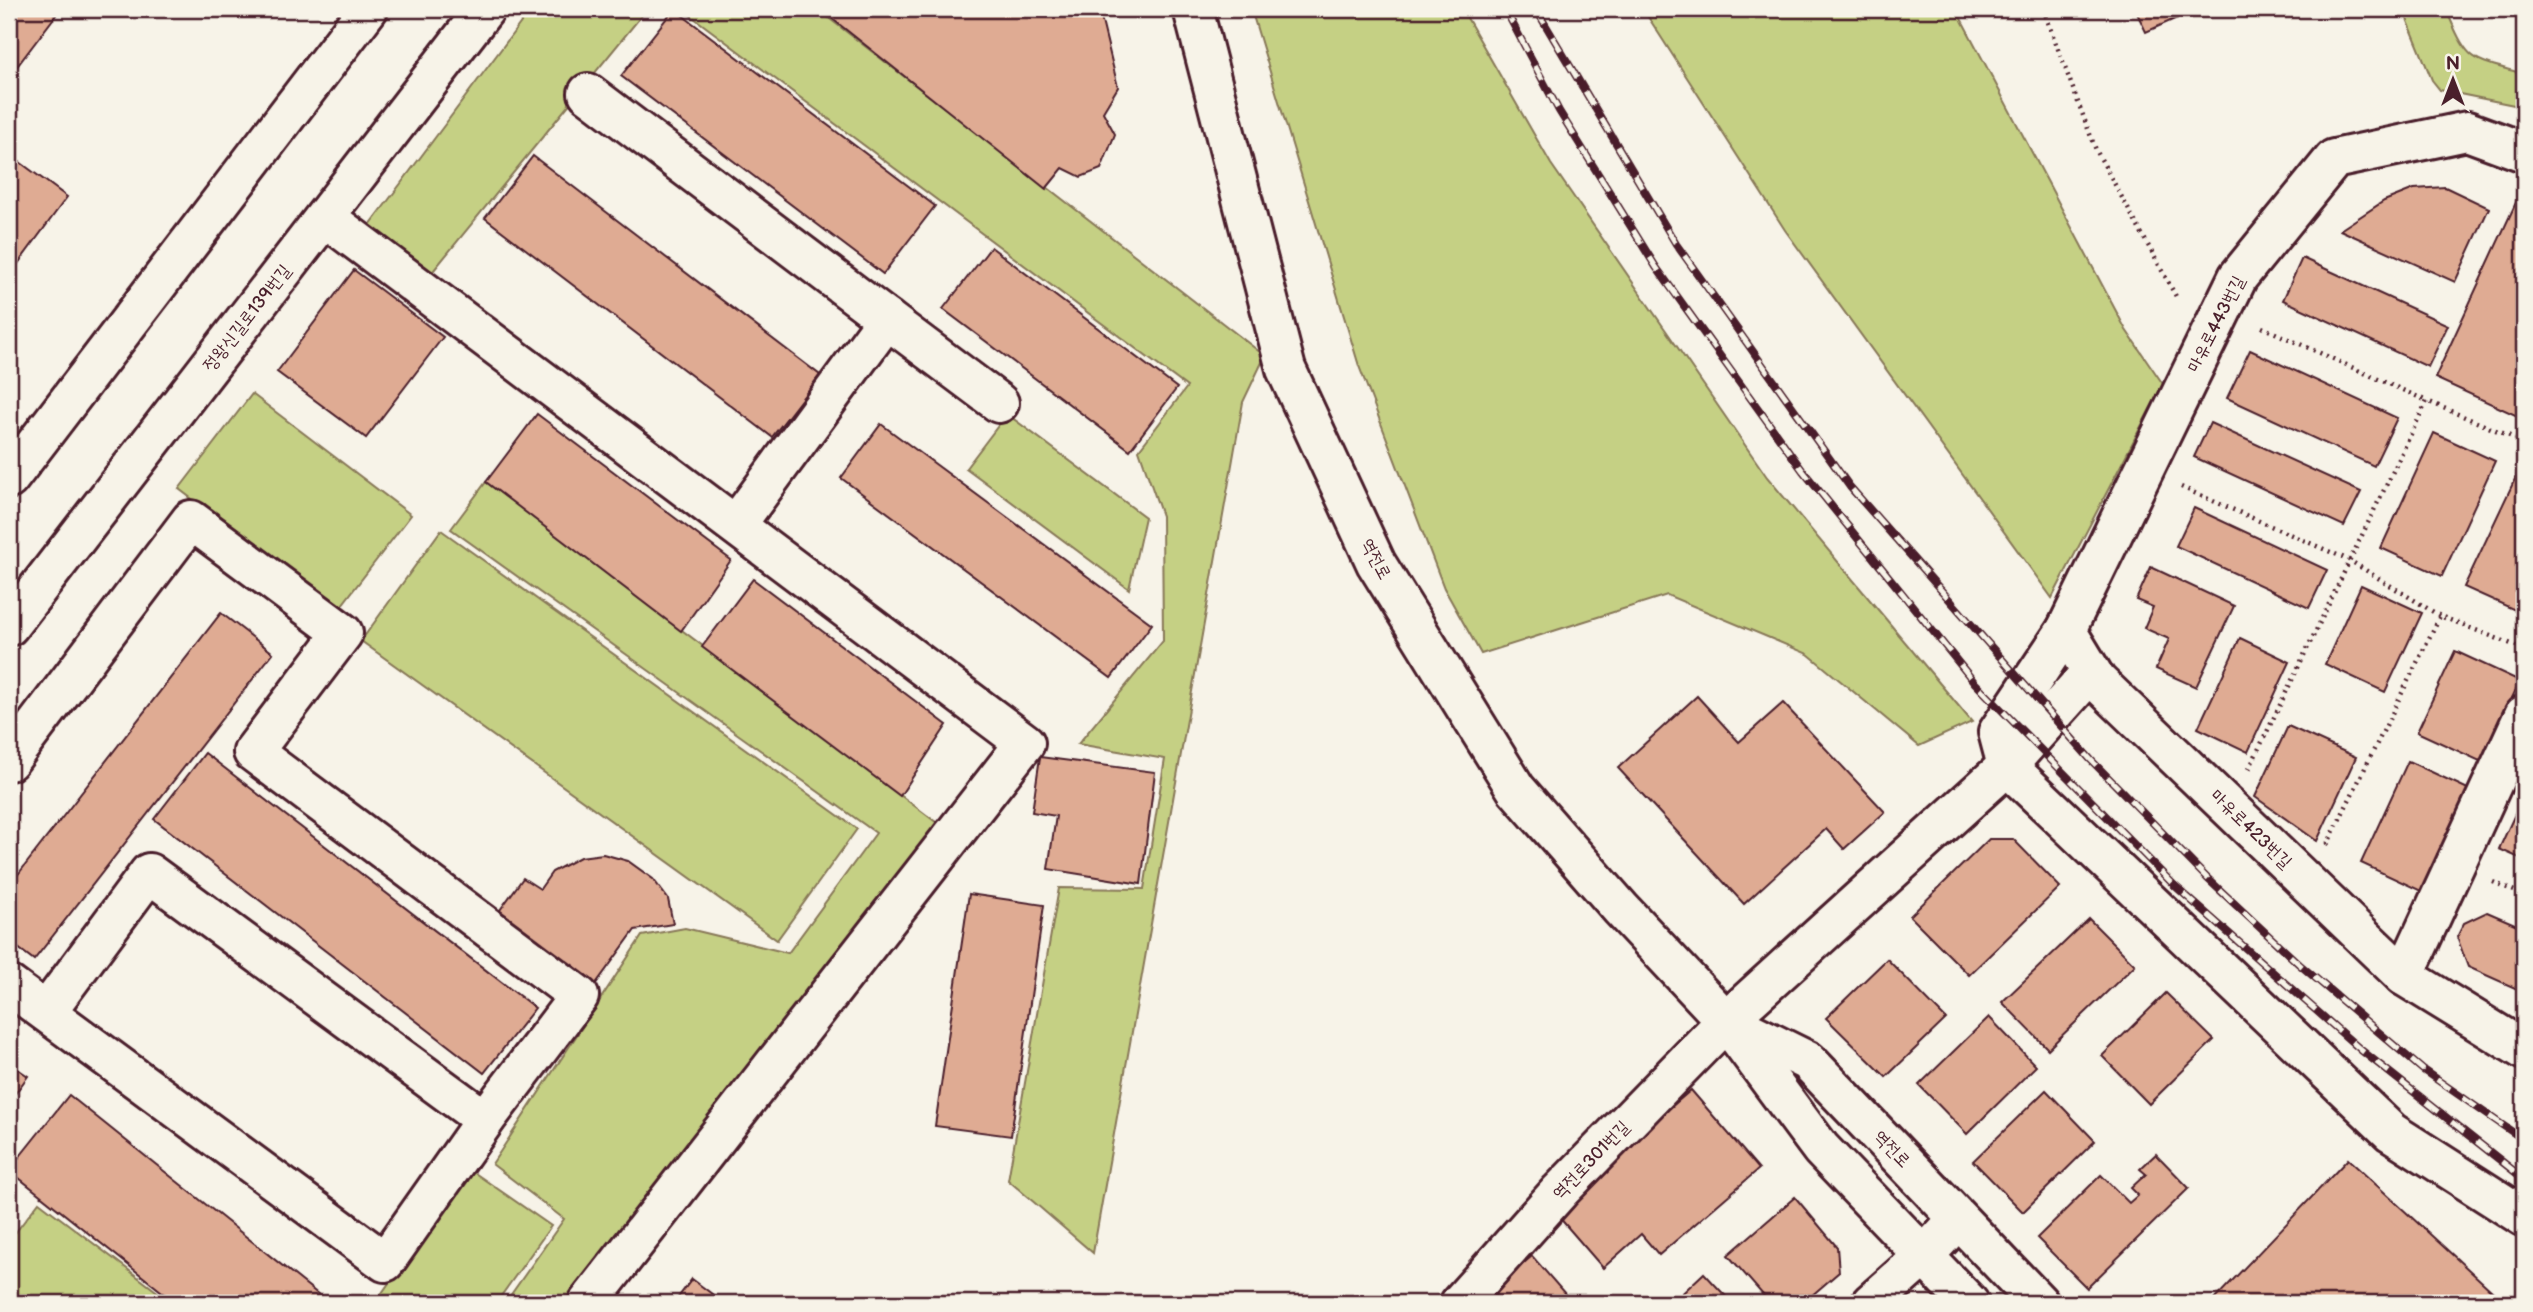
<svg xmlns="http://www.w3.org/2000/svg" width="2533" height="1312" font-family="'Balsamiq Sans','Poor Story',sans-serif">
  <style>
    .green { fill: #c5d084; stroke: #887858; stroke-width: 2 }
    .building { fill: #dfab93; stroke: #4a1f2b; stroke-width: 2 }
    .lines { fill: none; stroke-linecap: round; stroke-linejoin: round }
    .minor-casing { stroke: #4a1f2b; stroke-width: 44 }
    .tertiary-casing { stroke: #4a1f2b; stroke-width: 44 }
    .secondary-casing { stroke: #4a1f2b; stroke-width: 44 }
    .path { stroke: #4a1f2b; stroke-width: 4.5; stroke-dasharray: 2 5; stroke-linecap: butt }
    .minor { stroke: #f7f3e8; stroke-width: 38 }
    .tertiary { stroke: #f7f3e8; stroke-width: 38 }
    .secondary { stroke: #f7f3e8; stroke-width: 38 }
    .rail-casing { stroke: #4a1f2b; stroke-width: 8 }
    .rail { stroke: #f7f3e8; stroke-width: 5; stroke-dasharray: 16; stroke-linecap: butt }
    .labels { text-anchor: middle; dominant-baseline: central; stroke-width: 5; stroke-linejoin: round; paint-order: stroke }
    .street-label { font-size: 18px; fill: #4a1f2b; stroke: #f7f3e8 }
  </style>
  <rect width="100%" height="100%" fill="#f7f3e8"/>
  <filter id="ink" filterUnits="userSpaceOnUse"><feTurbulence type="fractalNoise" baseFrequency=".0143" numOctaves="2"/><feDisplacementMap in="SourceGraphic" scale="14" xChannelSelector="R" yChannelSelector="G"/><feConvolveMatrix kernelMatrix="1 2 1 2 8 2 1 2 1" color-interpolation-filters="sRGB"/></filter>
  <g filter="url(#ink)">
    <g class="green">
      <path d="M531 9H647L425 281 364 233Z"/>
      <path d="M682 9H817L1265 356 1243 402 1093 1253 1008 1180 1059 888 1144 889 1165 759 1078 744 1163 641 1162 516 1139 450 1187 387Z"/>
      <path d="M1251 9H1462L1551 164 1767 477 1972 722 1919 746 1808 654 1667 595 1481 654 1444 588 1359 366Z"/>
      <path d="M1643 9H1956L2126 330 2163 384 2052 598 1785 230Z"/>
      <path d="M2403 9H2446C2469 64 2469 58 2524 74V107L2440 90 2432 80Z"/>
      <path d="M252 394 411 515 338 610 179 489Z"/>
      <path d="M1007 414 1145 517 1129 589 966 468Z"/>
      <path d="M486 482 953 835 588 1303H505L564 1219 492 1164 642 936 685 928 788 953 876 833 451 529Z"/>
      <path d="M441 530 857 829 777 940 361 641Z"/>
      <path d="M469 1169 551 1226 496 1303H375Z"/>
      <path d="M39 1202 172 1303H28L9 1288V1241Z"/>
    </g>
    <g class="building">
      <path d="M9 9H48L56 15 9 77Z"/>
      <path d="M674 9 935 206 883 274 621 76Z"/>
      <path d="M820 9H1099L1118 87 1103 112 1115 134 1101 169 1081 177 1063 168 1046 189Z"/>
      <path d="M2135 9H2197L2146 32Z"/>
      <path d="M9 154 67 197 9 276Z"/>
      <path d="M533 156 820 375 772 437 485 218Z"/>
      <path d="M2445 187 2489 208 2455 282 2340 230 2384 201 2414 189Z"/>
      <path d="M2519 196 2524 199V419L2435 378Z"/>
      <path d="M991 247 1177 388 1130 450 943 309Z"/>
      <path d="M2302 258 2448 325 2428 367 2283 300Z"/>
      <path d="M354 270 443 337 366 438 277 372Z"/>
      <path d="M2250 350 2397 418 2374 466 2227 398Z"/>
      <path d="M537 414 731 560 681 631 486 482Z"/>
      <path d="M2210 423 2361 492 2344 526 2194 457Z"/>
      <path d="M881 424 1152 624 1111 678 841 478Z"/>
      <path d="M2434 433 2495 461 2442 576 2381 548Z"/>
      <path d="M2522 464 2524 465V614L2464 587Z"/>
      <path d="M2194 508 2327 570 2309 608 2176 546Z"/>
      <path d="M2151 567 2234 606 2196 687 2156 669 2169 639 2144 628 2153 607 2136 600Z"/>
      <path d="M753 579 947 725 900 796 702 647Z"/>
      <path d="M2361 585 2422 613 2385 692 2325 664Z"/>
      <path d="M221 613 273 653 34 960 9 941V886Z"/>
      <path d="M2240 638 2290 662 2248 752 2198 728Z"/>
      <path d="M2455 651 2520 681 2482 762 2417 732Z"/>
      <path d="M1697 696 1739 742 1783 703 1885 812 1844 849 1826 829 1744 904 1618 768Z"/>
      <path d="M2288 726 2356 757 2317 841 2255 797Z"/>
      <path d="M205 753 535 1008 484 1073 154 819Z"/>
      <path d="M1040 757 1155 772 1141 884 1048 869 1056 816 1032 812Z"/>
      <path d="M2408 761 2468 789 2421 891 2361 863Z"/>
      <path d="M2521 801 2524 803V860L2499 849Z"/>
      <path d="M1989 839H2013L2060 887 1969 975 1910 916Z"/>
      <path d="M603 854 628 861 653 879 668 899 673 924 635 930 592 989 495 917 523 878 540 889 552 872 580 857Z"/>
      <path d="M969 894 1044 905 1011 1136 935 1126Z"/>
      <path d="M2487 912 2524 928V992L2468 967 2457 937 2464 923Z"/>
      <path d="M2089 919 2135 965 2048 1049 2002 1002Z"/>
      <path d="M1887 959 1946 1019 1886 1077 1826 1018Z"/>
      <path d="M2166 993 2214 1040 2149 1104 2102 1056Z"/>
      <path d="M1989 1017 2036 1066 1967 1134 1919 1085Z"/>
      <path d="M9 1063 28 1076 9 1102Z"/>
      <path d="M1691 1090 1759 1169 1659 1255 1641 1234 1603 1268 1552 1209Z"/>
      <path d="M2046 1090 2095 1141 2023 1212 1973 1161Z"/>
      <path d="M69 1095 329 1303H176L9 1170Z"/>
      <path d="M2156 1154 2189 1188 2087 1288 2037 1238 2101 1175 2129 1203 2138 1195 2131 1188 2146 1174 2140 1169Z"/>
      <path d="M2348 1159 2505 1303H2211Z"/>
      <path d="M1795 1197 1837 1247 1839 1272 1803 1303H1770L1728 1255Z"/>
      <path d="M1532 1256 1573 1303H1478Z"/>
      <path d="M1704 1273 1732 1303H1672Z"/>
      <path d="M692 1279 724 1303H674Z"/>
    </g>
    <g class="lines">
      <g class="minor-casing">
        <g id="minor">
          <path d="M588 93 887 319 736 525"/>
          <path d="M2524 152 2467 131 2334 159 2238 277 2066 630 2097 681 2404 976 2524 1050"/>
          <path d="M325 217 1025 743 588 1303"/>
          <path d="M887 319 999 403"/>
          <path d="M2066 630 1998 732 2007 766 2391 1132 2524 1217"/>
          <path d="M9 761 191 520 343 633 253 752 579 996 485 1120"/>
          <path d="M2404 976 2524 715"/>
          <path d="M9 985 385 1262 485 1120 149 873 46 1012"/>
          <path d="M1460 1303 1560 1191 1726 1021 2007 766 2091 672"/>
          <path d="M1871 1303 1924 1256 1958 1219"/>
        </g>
      </g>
      <g class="tertiary-casing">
        <g id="tertiary">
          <path d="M9 479 368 9"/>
          <path d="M9 626 485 9"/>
        </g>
      </g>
      <g class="secondary-casing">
        <g id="secondary">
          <path d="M1193 9 1286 369 1376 563 1516 789 1621 909 1726 1021 1821 1149 1969 1303"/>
          <path d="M1733 1024 1808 1061 2039 1303"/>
        </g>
      </g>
      <g class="path">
        <path d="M2043 9 2096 150 2178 300"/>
        <path d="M2262 327 2427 401"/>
        <path d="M2181 487 2349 560 2440 616"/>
        <path d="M2249 769 2427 401 2524 442"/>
        <path d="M2327 845 2440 616 2524 649"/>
        <path d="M2493 882 2524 895"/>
      </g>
      <use href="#minor" class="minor"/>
      <use href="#tertiary" class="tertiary"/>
      <use href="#secondary" class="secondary"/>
      <g class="rail-casing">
        <g id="rail">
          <path d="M1505 9 1559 111 1656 267 1803 471 1975 683 2174 885 2361 1050 2524 1179"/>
          <path d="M1536 9 1676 244 1850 487 2091 760 2207 878 2299 964 2423 1070 2524 1140"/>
        </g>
      </g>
      <use href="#rail" class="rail"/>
    </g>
  </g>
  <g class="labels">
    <g class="street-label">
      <text transform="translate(247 318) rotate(-52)">정왕신길로139번길</text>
      <text transform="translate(2216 324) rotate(-63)">마유로443번길</text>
      <text transform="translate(1376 559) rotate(62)">역전로</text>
      <text transform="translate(2251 829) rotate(44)">마유로423번길</text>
      <text transform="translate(1892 1149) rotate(46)">역전로</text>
      <text transform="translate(1591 1160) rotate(-46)">역전로301번길</text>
    </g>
  </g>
  <rect width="2533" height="1312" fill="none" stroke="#f7f3e8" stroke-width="35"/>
  <rect x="18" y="18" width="2498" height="1277" fill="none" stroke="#4a1f2b" stroke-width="2.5" filter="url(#ink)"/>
  <g transform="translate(2453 80)" stroke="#f7f3e8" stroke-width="5" paint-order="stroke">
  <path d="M0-5L12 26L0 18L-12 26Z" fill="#4a1f2b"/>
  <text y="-10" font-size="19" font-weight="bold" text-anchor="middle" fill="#4a1f2b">N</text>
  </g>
</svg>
